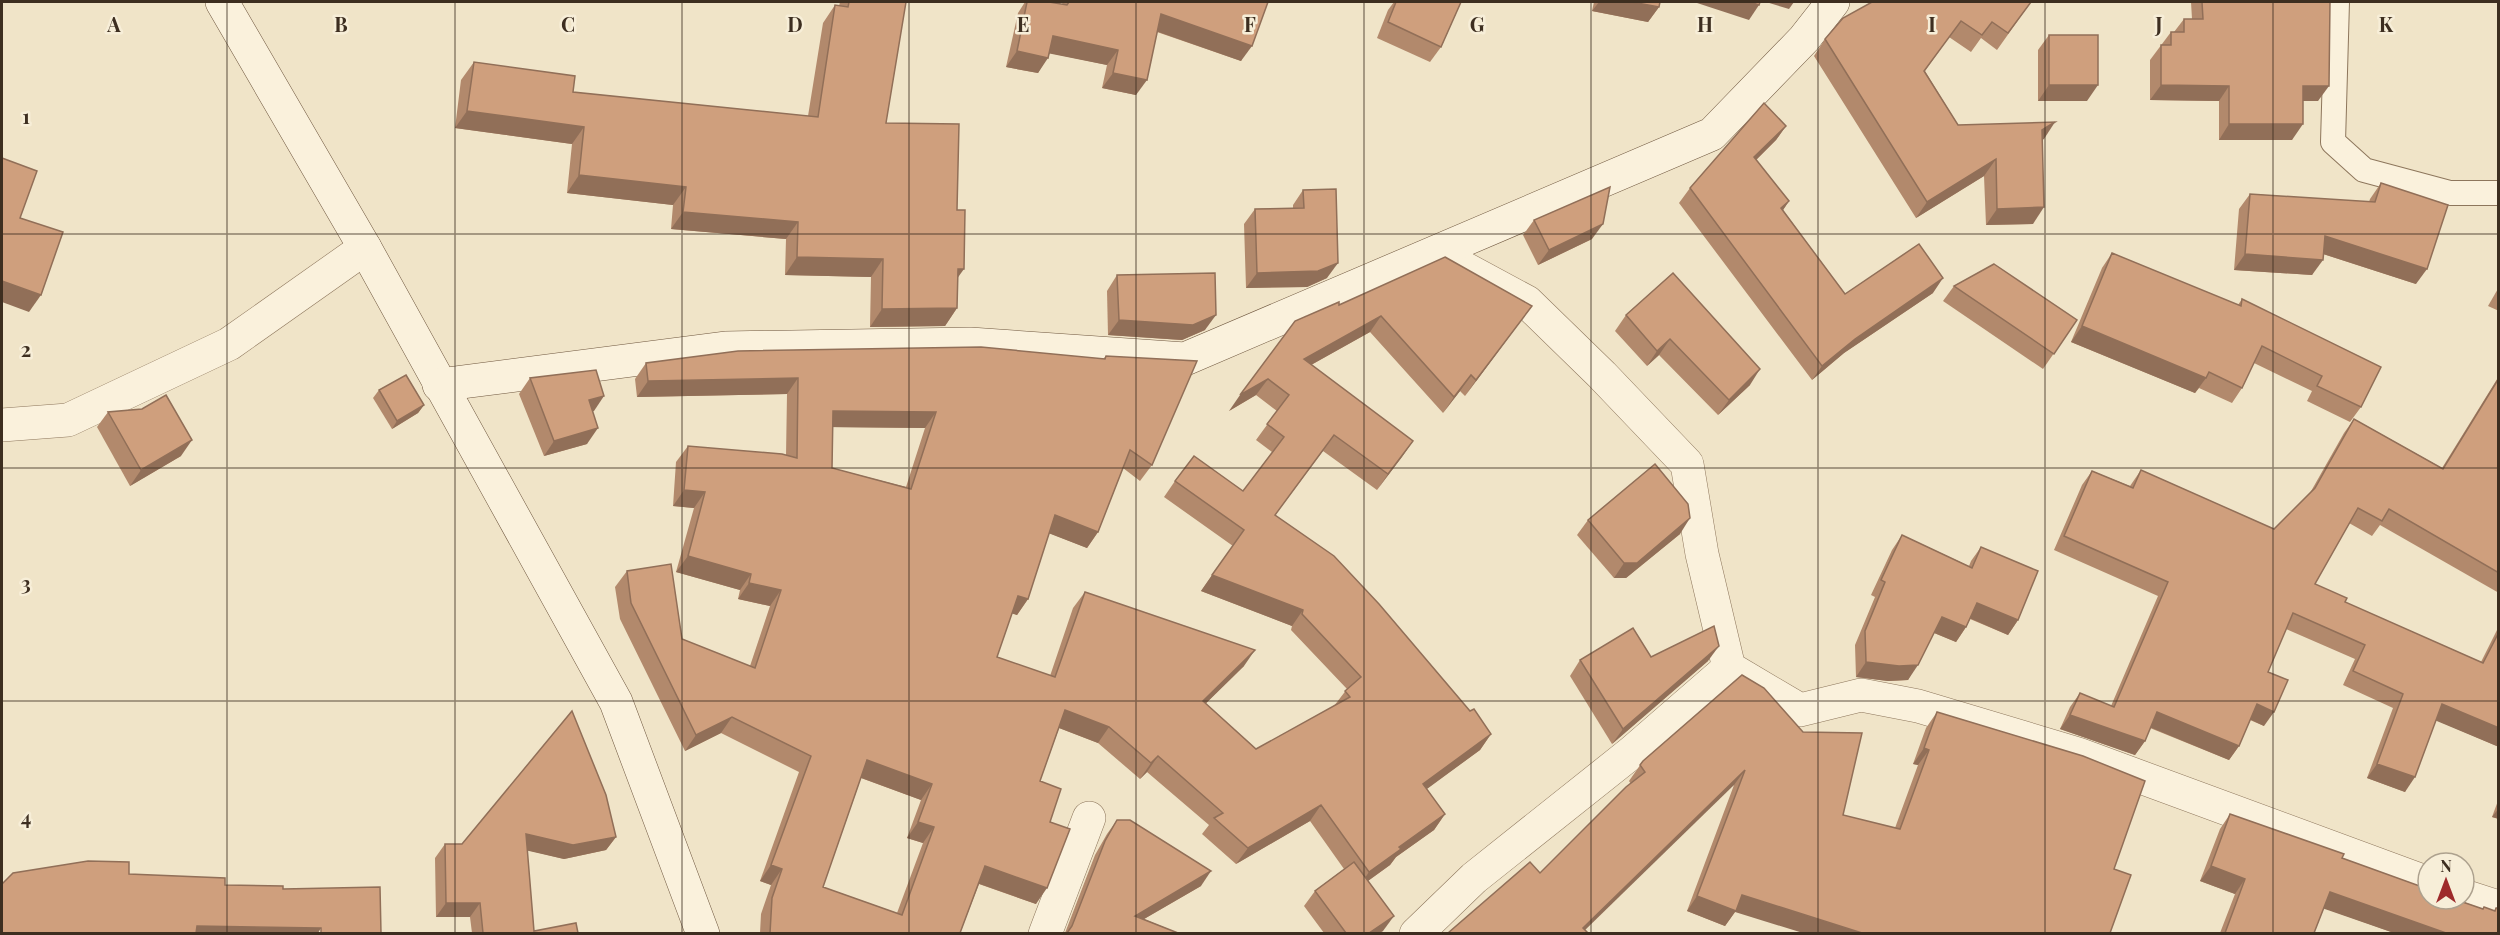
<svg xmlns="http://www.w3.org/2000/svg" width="2500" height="935" font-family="'Playfair Display',serif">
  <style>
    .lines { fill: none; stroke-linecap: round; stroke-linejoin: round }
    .lane-casing { stroke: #8d765c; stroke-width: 26 }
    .street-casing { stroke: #8d765c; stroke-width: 34 }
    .secondary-casing { stroke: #6f573f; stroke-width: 34 }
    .lane { stroke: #faf1dc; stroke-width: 24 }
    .street { stroke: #faf1dc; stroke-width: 33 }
    .secondary { stroke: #faf1dc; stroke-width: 33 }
    .wall { fill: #b2896c; fill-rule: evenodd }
    .shaded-wall { fill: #916f58 }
    .building { fill: #cf9f7d; stroke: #916f58; stroke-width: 1.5; fill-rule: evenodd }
    .grid { fill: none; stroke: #3d2e20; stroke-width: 1.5; stroke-opacity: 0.55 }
    .grid-label { font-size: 20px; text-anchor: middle; font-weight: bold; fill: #3d2e20; stroke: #f7eed8; stroke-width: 5; stroke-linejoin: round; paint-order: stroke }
  </style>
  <rect width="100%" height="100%" fill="#f0e4c8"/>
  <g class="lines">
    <g class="lane-casing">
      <path id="lane" d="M2337 2 2333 142 2364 170 2450 193H2498"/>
    </g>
    <g class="street-casing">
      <g id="street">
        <path d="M1436 253 1527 302 1602 375 1687 464 1702 554 1729 668 1800 710 1861 695 1918 706 2078 754 2428 883"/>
        <path d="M2 425 68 420 229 344 365 248"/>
        <path d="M2464 896 2498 907"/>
        <path d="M1045 934 1089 818"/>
        <path d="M1416 934 1474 878 1631 753 1729 668"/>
      </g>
    </g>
    <g class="secondary-casing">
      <g id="secondary">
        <path d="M222 2 365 248 616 702 703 934"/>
        <path d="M439 385 725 348 970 344 1185 359 1712 134 1804 39 1833 2"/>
      </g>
    </g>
    <use href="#lane" class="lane"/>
    <use href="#street" class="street"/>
    <use href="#secondary" class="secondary"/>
  </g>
  <g class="wall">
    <path d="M840 2H906L886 123 957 210V308L945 326 870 327 871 277 785 275 786 239 671 229 673 205 567 193 572 144 455 128 461 80 474 62 573 92 808 116 823 23 835 5 839 6Z"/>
    <path d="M1025 2H1049L1062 4 1063 2H1268L1241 61 1157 32 1136 95 1102 88 1107 65 1050 53 1038 73 1006 67 1018 13Z"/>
    <path d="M1394 2H1461L1441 47 1430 62 1377 38 1388 10Z"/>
    <path d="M1594 2H1660L1659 7 1648 22 1592 11Z"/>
    <path d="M2031 2 1997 50 1981 38 1971 52 1949 37 1925 71 1958 125 2044 139H2043L2033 224 1986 225 1984 176 1916 218 1814 56 1825 39Z"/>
    <path d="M2191 2H2330L2318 101H2303L2292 140H2219V101L2150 100V60L2171 32H2174L2184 19H2192Z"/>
    <path d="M2049 35 2087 101H2038V50Z"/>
    <path d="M1786 126 1776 140 1756 160 1789 201 1783 210 1845 294 1933 293 1844 353 1812 380 1679 203 1690 188Z"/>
    <path d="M2381 183 2416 284 2323 254 2312 275 2234 270 2239 209 2250 194 2369 202 2370 199Z"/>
    <path d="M1303 190 1327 278 1307 287 1246 288 1244 224 1255 209 1293 208V205Z"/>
    <path d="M1534 220 1592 239 1538 265 1523 235Z"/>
    <path d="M2112 253 2238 305 2242 299 2361 407 2350 422 2307 401 2312 391 2254 363 2242 388 2232 403 2199 388 2195 393 2071 342 2102 268Z"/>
    <path d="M1673 273 1750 385 1718 415 1659 355 1647 366 1615 331 1626 315Z"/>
    <path d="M1117 275 1205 330 1182 340 1108 335 1107 291Z"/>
    <path d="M1954 286 2077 320 2043 369 1943 301Z"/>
    <path d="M2499 287V311L2488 306Z"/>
    <path d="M1339 305 1532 306 1465 396 1460 391 1443 413 1370 332 1311 365 1413 441 1377 490 1323 451 1275 515 1470 711 1491 734 1480 750 1426 789 1445 814 1434 830 1396 857 1390 865 1368 881 1383 931 1379 933H1324L1304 906 1315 891 1344 869 1310 821 1236 864 1202 834 1209 825 1147 772 1140 779 1098 743 1059 728 1040 781 1050 822 1036 904 979 884 960 933H760L761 914 771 885 760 881 799 772 721 733 685 751 620 619 615 587 627 571 682 639 750 666 770 606 738 599 740 590 676 572 694 508 673 506 676 462 688 446 786 456 787 394 637 397 635 379 646 363 1103 359 1106 356 1152 465 1140 481 1123 468 1098 532 1087 548 1049 533 1028 599 1017 615 1012 613 997 657 1050 676 1073 608 1085 592 1244 666 1205 704 1256 749 1334 706 1347 689 1291 630 1292 626 1201 591 1233 546 1164 497 1175 481 1243 491 1272 452 1256 440 1277 411 1256 395 1229 411ZM833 427 925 428 906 487 832 468ZM861 778 921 800 907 838 923 843 897 913 823 887Z"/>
    <path d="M2499 376V593L2380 525 2372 536 2349 523 2315 584 2345 602 2481 662 2499 626V747L2436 720 2405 792 2367 778 2393 708 2343 685 2355 659 2286 629 2268 672 2264 726 2250 720 2239 746 2229 760 2150 728 2145 741 2135 755 2060 729 2070 707 2080 693 2111 706 2158 596 2054 550 2082 485 2092 471 2130 486 2141 470 2274 529 2310 493 2344 433 2354 419 2442 468Z"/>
    <path d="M530 378 594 411H593L587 444 544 456 519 394Z"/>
    <path d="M379 390 424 405 418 413 392 429 373 398Z"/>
    <path d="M142 409 181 456 130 486 97 427 108 412Z"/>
    <path d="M1588 520 1680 534 1626 578H1614L1577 535Z"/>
    <path d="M1902 535 1969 566 1971 561 1981 547 2018 620 2008 635 1970 619 1966 627 1956 642 1934 633 1908 680 1888 681 1856 677 1855 645 1875 597 1871 595 1892 550Z"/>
    <path d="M1651 657 1708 661 1612 744 1570 676 1580 660Z"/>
    <path d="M1742 675 1843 815 1895 828 1918 765 1913 764 1926 728 1937 712 2083 756 1735 912 1725 926 1687 911 1734 785 1540 873 1631 784 1629 781 1643 761Z"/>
    <path d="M2499 798V819L2492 817Z"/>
    <path d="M2230 814 2342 858 2483 909 2484 907 2494 911 2496 908 2499 933H2394L2324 908 2314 933H2220L2235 894 2200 881 2220 829Z"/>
    <path d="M1117 820 1201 886 1144 919 1178 933H1065L1095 855 1107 834Z"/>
    <path d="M616 837 606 850 564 859 527 850 534 931 578 933H472L470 917H436L435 858 445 844H462Z"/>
  </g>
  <g class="shaded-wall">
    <path d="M1599 2H1632L1659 7 1648 22 1592 11Z"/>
    <path d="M1694 2H1750L1759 5 1749 20Z"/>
    <path d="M1766 2H1794L1789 9Z"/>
    <path d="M1161 14 1252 46 1241 61 1150 29Z"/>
    <path d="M1053 36 1118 50 1107 65 1042 52Z"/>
    <path d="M1017 51 1048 58 1038 73 1006 67Z"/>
    <path d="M1113 73 1147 80 1136 95 1102 88Z"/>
    <path d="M2049 85H2098L2087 101H2038Z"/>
    <path d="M2161 85 2229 86 2219 101 2150 100Z"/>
    <path d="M2303 86H2329L2318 101H2293Z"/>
    <path d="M467 111 584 127 572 144 455 128Z"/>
    <path d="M2055 122 2044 139 2031 147 2042 130Z"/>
    <path d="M2229 124H2303L2292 140H2219Z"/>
    <path d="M1786 126 1776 140 1744 172 1754 157Z"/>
    <path d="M1996 159 1984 176 1916 218 1927 202Z"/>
    <path d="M579 175 686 187 673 205 567 193Z"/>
    <path d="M1789 201 1779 216 1781 208Z"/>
    <path d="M2044 207 2033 224 1986 225 1997 209Z"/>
    <path d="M683 212 798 222 786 239 671 229Z"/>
    <path d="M1603 224 1592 239 1538 265 1549 250Z"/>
    <path d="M2325 236 2427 269 2416 284 2314 251Z"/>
    <path d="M2245 254 2323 260 2312 275 2234 270Z"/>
    <path d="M797 257 883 259 871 277 785 275Z"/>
    <path d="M1338 263 1327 278 1307 287 1246 288 1257 273Z"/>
    <path d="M958 269H964L951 287Z"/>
    <path d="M1943 278 1933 293 1844 353 1812 380 1822 366 1855 339Z"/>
    <path d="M2 281 41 295 29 312 2 302Z"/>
    <path d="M1532 306 1520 322 1465 396 1476 380Z"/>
    <path d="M957 308 945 326 870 327 882 309Z"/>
    <path d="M1216 315 1205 330 1182 340 1108 335 1119 320Z"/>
    <path d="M1381 316 1370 332 1293 375 1304 359Z"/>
    <path d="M2082 326 2206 378 2195 393 2071 342Z"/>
    <path d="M1670 339 1659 355 1647 366 1657 351Z"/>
    <path d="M1760 369 1750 385 1718 415 1729 400Z"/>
    <path d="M1471 375 1460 391 1443 413 1454 397Z"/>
    <path d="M798 378 787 394 637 397 648 381Z"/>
    <path d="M1268 379 1256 395 1229 411 1240 395Z"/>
    <path d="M604 396 594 411 578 415 589 400Z"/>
    <path d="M424 405 418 413 392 429 397 421Z"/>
    <path d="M833 411 936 412 925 428 822 427Z"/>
    <path d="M598 428 587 444 544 456 554 441Z"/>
    <path d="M192 440 181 456 130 486 141 470Z"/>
    <path d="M1413 441 1402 457 1377 490 1388 474Z"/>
    <path d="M684 490 705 492 694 508 673 506Z"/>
    <path d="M1055 515 1098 532 1087 548 1043 531Z"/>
    <path d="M1690 518 1680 534 1626 578H1614L1624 563Z"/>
    <path d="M688 556 751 574 740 590 676 572Z"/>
    <path d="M1212 575 1303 610 1292 626 1201 591Z"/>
    <path d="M749 583 781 590 770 606 738 599Z"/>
    <path d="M1018 596 1028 599 1017 615 1007 612Z"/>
    <path d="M1977 603 2018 620 2008 635 1967 617Z"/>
    <path d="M1942 617 1966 627 1956 642 1932 632Z"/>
    <path d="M1719 646 1708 661 1612 744 1623 729Z"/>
    <path d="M1255 650 1244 666 1192 717 1203 701Z"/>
    <path d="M1866 662 1918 665 1908 680 1888 681 1856 677Z"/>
    <path d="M2257 704 2274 712 2264 726 2247 718Z"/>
    <path d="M2442 704 2499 728V747L2432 719Z"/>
    <path d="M1065 710 1109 727 1098 743 1054 726Z"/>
    <path d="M2157 712 2239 746 2229 760 2147 726Z"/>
    <path d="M2070 715 2145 741 2135 755 2060 729Z"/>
    <path d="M732 717 721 733 685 751 696 735Z"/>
    <path d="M1491 734 1480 750 1412 800 1423 784Z"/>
    <path d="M1924 748 1929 750 1918 765 1913 764Z"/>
    <path d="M1158 756 1147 772 1140 779 1151 763Z"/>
    <path d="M867 760 932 784 921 800 856 776Z"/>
    <path d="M2377 764 2415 777 2405 792 2367 778Z"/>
    <path d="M1745 770 1734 785 1582 933 1583 928Z"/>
    <path d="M1321 805 1310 821 1236 864 1248 848Z"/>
    <path d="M2499 808V819L2492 817Z"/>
    <path d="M1445 814 1434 830 1396 857 1390 865 1358 888 1369 872 1399 847Z"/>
    <path d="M918 822 934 827 923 843 907 838Z"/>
    <path d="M526 834 616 837 606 850 564 859 516 848Z"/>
    <path d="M771 865 782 869 771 885 760 881Z"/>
    <path d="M985 866 1047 888 1036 904 974 882Z"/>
    <path d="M2211 866 2245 879 2235 894 2200 881Z"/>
    <path d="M1211 871 1201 886 1125 930 1135 916Z"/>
    <path d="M2330 892 2446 933H2394L2319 907Z"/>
    <path d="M1742 895 1862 933H1803L1735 912 1725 926 1687 911 1697 896Z"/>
    <path d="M446 903H480L470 917H436Z"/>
    <path d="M1394 916 1383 931 1379 933H1369Z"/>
    <path d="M197 926 321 928 318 933H192Z"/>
  </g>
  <g class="building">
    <path d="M849 2H906L886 123 959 124 957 210H965L964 269H958L957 308 882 309 883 259 797 257 798 222 683 212 686 187 579 175 584 127 467 111 474 62 575 76 573 92 818 117 835 5 848 7Z"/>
    <path d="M1027 2H1049L1067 5 1069 2H1268L1252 46 1161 14 1147 80 1113 73 1118 50 1053 36 1048 58 1017 51Z"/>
    <path d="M1396 2H1461L1441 47 1388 22Z"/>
    <path d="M1632 2H1660L1659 7Z"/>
    <path d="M1750 2H1760L1759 5Z"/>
    <path d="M1872 2H2031L2008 33 1992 22 1982 35 1961 21 1924 71 1958 125 2055 122 2042 130 2044 207 1997 209 1996 159 1927 202 1825 39 1843 18Z"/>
    <path d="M2202 2H2330L2329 86H2303V124H2229V86L2161 85V45H2171V32H2184V19H2203Z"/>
    <rect x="2049" y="35" width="49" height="50"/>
    <path d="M1764 103 1786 126 1754 157 1789 201 1781 208 1845 294 1919 244 1943 278 1855 339 1822 366 1690 188Z"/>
    <path d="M2 158 37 171 20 218 63 232 41 295 2 281Z"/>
    <path d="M2381 183 2448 205 2427 269 2325 236 2323 260 2245 254 2250 194 2375 202Z"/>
    <path d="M1610 187 1603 224 1549 250 1534 220Z"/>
    <path d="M1336 189 1338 263 1318 271 1257 273 1255 209 1304 208 1303 190Z"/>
    <path d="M2112 253 2241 306 2242 299 2381 367 2361 407 2317 386 2322 376 2262 346 2242 388 2209 372 2206 378 2082 326Z"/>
    <path d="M1445 257 1532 306 1476 380 1471 375 1454 397 1381 316 1304 359 1413 441 1388 474 1334 435 1275 515 1334 556 1379 604 1470 711 1474 709 1491 734 1423 784 1445 814 1399 847 1401 849 1369 872 1321 805 1248 848 1214 818 1223 813 1158 756 1151 763 1109 727 1065 710 1040 781 1061 789 1050 822 1070 829 1047 888 985 866 960 933H770L772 898 782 869 771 865 811 756 732 717 696 735 631 603 627 571 671 564 682 639 755 668 781 590 749 583 751 574 688 556 705 492 684 490 688 446 782 454 797 458 798 378 648 381 646 363 738 351 981 347 1105 359 1106 356 1197 361 1152 465 1130 450 1098 532 1055 515 1028 599 1018 596 997 657 1055 677 1085 592 1255 650 1203 701 1256 749 1350 697 1345 691 1361 677 1302 614 1303 610 1212 575 1244 530 1175 481 1194 456 1243 491 1284 437 1267 424 1289 395 1268 379 1240 395 1295 321 1339 302V305ZM833 411 936 412 911 489 832 468ZM867 760 932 784 918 822 934 827 902 915 823 887Z"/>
    <path d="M1994 264 2077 320 2054 354 1954 286Z"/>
    <path d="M1215 273 1216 315 1193 325 1119 320 1117 275Z"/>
    <path d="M1673 273 1760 369 1729 400 1670 339 1657 351 1626 315Z"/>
    <path d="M596 370 604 396 589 400 598 428 554 441 530 378Z"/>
    <path d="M406 375 424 405 397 421 379 390Z"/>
    <path d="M2499 378V573L2389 509 2382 521 2358 508 2315 584 2347 598 2345 602 2483 663 2499 632V728L2442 704 2415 777 2377 764 2403 694 2353 671 2365 645 2293 613 2268 672 2288 680 2274 712 2257 704 2239 746 2157 712 2145 741 2070 715 2080 693 2114 707 2168 582 2064 536 2092 471 2133 488 2141 470 2274 529 2315 488 2354 419 2443 469Z"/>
    <path d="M166 395 192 440 141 470 108 412 142 409Z"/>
    <path d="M1655 464 1688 504 1690 518 1637 563H1624L1588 520Z"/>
    <path d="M1902 535 1972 568 1981 547 2038 571 2018 620 1977 603 1966 627 1942 617 1918 665 1899 666 1866 662 1865 631 1885 582 1881 580Z"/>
    <path d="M1714 626 1719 646 1623 729 1580 660 1633 628 1651 657Z"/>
    <path d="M1742 675 1764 688 1803 732 1862 733 1843 815 1900 829 1929 750 1924 748 1937 712 2083 756 2145 781 2114 869 2131 875 2110 933H1862L1742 895 1736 911 1697 896 1745 770 1583 928 1588 933H1448L1530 862 1540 873 1626 787 1645 772 1640 765 1643 761Z"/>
    <path d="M572 711 606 795 616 837 573 845 526 834 534 931 576 923 578 933H483L480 903H446L445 844H462Z"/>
    <path d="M2230 814 2344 854 2342 858 2428 889V899H2454L2483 909 2484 907 2495 911 2496 908H2499V933H2446L2330 892 2314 933H2225L2245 879 2211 866Z"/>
    <path d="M1117 820H1130L1211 871 1135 916 1178 933H1067L1072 926 1105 841Z"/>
    <path d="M88 861 129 862V874L225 878V885L283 886V889L380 887 381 933H321V928L197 926 196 933H2V884L13 873Z"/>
    <path d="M1354 862 1394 916 1369 933H1346L1315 891Z"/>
  </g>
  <path class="grid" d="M227 2V934M455 2V934M682 2V934M909 2V934M1136 2V934M1364 2V934M1591 2V934M1818 2V934M2045 2V934M2273 2V934M2 234H2498M2 468H2498M2 701H2498"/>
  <g class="grid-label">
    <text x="114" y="32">A</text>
    <text x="341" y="32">B</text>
    <text x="568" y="32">C</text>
    <text x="795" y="32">D</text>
    <text x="1023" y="32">E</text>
    <text x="1250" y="32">F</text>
    <text x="1477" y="32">G</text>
    <text x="1705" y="32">H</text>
    <text x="1932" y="32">I</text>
    <text x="2159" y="32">J</text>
    <text x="2386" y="32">K</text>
    <text x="26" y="124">1</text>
    <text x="26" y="357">2</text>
    <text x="26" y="591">3</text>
    <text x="26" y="825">4</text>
  </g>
  <rect width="2500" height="935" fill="none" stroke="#3d2e20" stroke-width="6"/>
  <g transform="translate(2446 881)"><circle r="28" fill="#f7eed8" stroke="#ada18e" stroke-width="1.5"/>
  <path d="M0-4.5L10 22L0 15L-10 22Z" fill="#9e2a2b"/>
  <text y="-9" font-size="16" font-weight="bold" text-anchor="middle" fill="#3d2e20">N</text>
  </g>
</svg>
